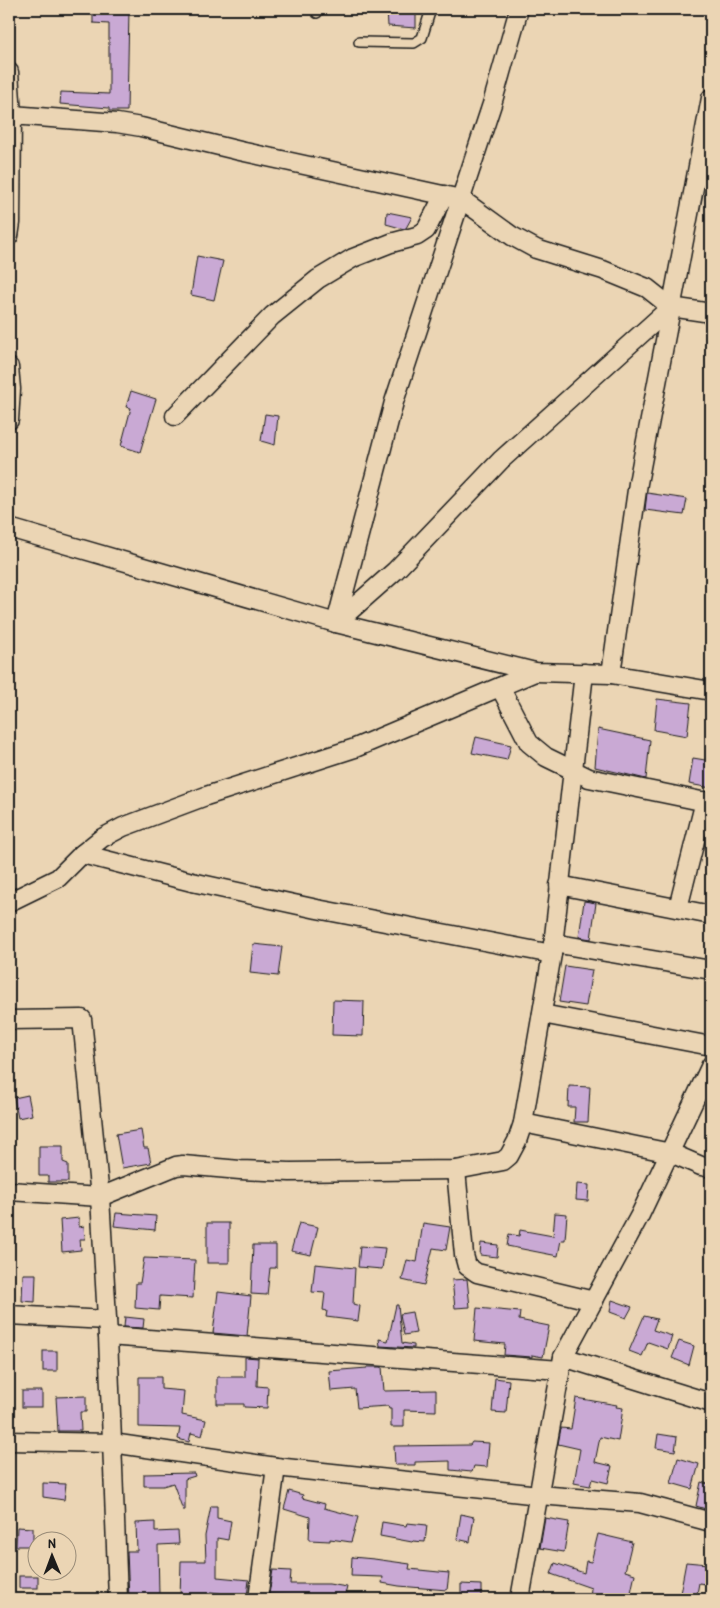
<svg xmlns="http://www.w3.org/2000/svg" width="720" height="1608" font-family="'Patrick Hand',sans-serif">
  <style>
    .building { fill: #c9a9d4; stroke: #1c1c1c }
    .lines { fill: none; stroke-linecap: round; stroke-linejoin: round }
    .service-casing { stroke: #1c1c1c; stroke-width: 12 }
    .minor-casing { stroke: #1c1c1c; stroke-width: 21 }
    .service { stroke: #ebd5b4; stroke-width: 9 }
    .minor { stroke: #ebd5b4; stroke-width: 18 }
  </style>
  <rect width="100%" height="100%" fill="#ebd5b4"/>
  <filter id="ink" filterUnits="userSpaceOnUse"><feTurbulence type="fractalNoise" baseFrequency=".02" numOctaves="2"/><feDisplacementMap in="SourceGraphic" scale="10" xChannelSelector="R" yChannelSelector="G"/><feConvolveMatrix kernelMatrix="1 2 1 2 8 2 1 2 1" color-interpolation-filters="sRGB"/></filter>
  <g filter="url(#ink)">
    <g class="building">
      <path d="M93 9H129L127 111H109V108L60 104 61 92 109 94V24L93 23Z"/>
      <path d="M387 9H416V28L388 26Z"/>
      <path d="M387 212 412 217 406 228 404 229 386 224Z"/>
      <path d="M197 256 223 261 214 300 191 295Z"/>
      <path d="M131 391 156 399 140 452 121 446 131 408 126 407Z"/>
      <path d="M265 414 278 416 275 445 261 441Z"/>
      <path d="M647 493 687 499 684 515 645 510Z"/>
      <path d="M657 699 691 703 687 736 654 730Z"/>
      <path d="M598 729 650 740 646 779 595 767Z"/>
      <path d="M476 737 511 745 507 760 472 753Z"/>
      <path d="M693 758 711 761V788L689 784Z"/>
      <path d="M584 901 596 903 591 939 579 937Z"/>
      <path d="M253 944 282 947 278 976 250 973Z"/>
      <path d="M565 966 592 970 586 1006 559 1002Z"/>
      <path d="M333 1000 364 1001 363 1036 332 1035Z"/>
      <path d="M569 1086 590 1087 588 1122H574L575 1107H568Z"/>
      <path d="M28 1095 32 1115 18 1118 14 1098Z"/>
      <path d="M141 1130 144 1148H148L151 1163 122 1168 116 1134Z"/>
      <path d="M39 1146H63V1162L68 1164V1182H48V1176H39Z"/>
      <path d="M577 1184 589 1185 588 1201 576 1200Z"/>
      <path d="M116 1213 156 1216 155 1230 114 1226Z"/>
      <path d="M555 1213 567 1214 565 1240H561L558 1256 507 1246 509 1234 519 1236 520 1230 553 1236Z"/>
      <path d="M79 1218V1227L84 1226 85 1239H80L81 1250 62 1252 60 1220Z"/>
      <rect x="207" y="1223" width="22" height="40"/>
      <path d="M299 1223 318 1227 311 1255 291 1251Z"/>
      <path d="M423 1223 450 1227 446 1250 433 1248 424 1285 402 1280 407 1260 417 1262Z"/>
      <path d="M481 1243 498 1245 497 1257 480 1255Z"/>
      <path d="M253 1245H276V1268H270L267 1295 251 1294Z"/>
      <path d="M360 1246 385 1248 382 1269 358 1267Z"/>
      <path d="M144 1258 195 1260 193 1298 160 1296 159 1310 135 1308 136 1283H140Z"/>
      <path d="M315 1264 355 1268 353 1304 360 1306 358 1321 326 1317 327 1311 323 1310 325 1293 312 1292Z"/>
      <path d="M23 1274H36L35 1302 22 1301Z"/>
      <path d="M467 1279 470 1307 455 1308 452 1280Z"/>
      <path d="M218 1292 251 1296 247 1336 213 1333Z"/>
      <path d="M612 1300 632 1307 626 1318 610 1312Z"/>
      <path d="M396 1305H398L402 1343 414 1345V1348L380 1346 379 1339 388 1341Z"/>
      <path d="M477 1308 520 1312 519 1320 549 1326 543 1357 532 1355V1357L504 1355 505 1344 474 1341Z"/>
      <path d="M412 1312 416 1333 404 1335 400 1314Z"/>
      <path d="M644 1316 657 1319 653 1330 672 1336 668 1349 648 1342 642 1356 629 1351Z"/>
      <path d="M125 1317 144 1319 143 1328 124 1327Z"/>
      <path d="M679 1341 694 1346 689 1365 672 1358Z"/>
      <rect x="43" y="1351" width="14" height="20"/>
      <path d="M245 1357 258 1358 257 1386 268 1387 267 1408 244 1407V1404H217V1377H245Z"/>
      <path d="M367 1367H382L384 1391 436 1390V1411L404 1410V1427H391V1409H389L388 1406 357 1408 355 1389 331 1391 329 1371 367 1368Z"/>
      <path d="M139 1377H161V1389L184 1391 182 1415 206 1420 202 1436 191 1433 189 1442 178 1439 180 1428 139 1427Z"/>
      <path d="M495 1378 509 1380 506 1413 492 1412Z"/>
      <rect x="22" y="1391" width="20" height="16"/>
      <path d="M86 1396V1412H80L81 1431H58L56 1397Z"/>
      <path d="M576 1398 617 1405 616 1407 623 1408 618 1441 600 1437 595 1462 612 1466 608 1483 592 1479 590 1486 574 1483 580 1449 558 1444 561 1428 571 1429Z"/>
      <path d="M658 1434 677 1437 675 1451 656 1448Z"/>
      <path d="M472 1442 489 1443 487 1467 474 1466 472 1472 450 1470V1461L415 1462V1465H395L394 1446 470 1445Z"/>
      <path d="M678 1458 699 1464 692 1489 671 1483Z"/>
      <path d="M194 1473 195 1476 185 1479V1510H183L173 1483 163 1486H144V1474Z"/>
      <path d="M701 1482 711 1485V1501L709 1510 696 1506Z"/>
      <path d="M43 1483 66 1484 64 1500 43 1497Z"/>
      <path d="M289 1491 303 1495 302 1498 325 1504 324 1508 358 1517 351 1542 330 1539V1541L309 1540 310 1517 284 1509Z"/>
      <path d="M211 1506H217V1518L231 1521 228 1540 217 1538V1577L249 1580 247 1597 211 1592V1599H180L181 1561H206L205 1536Z"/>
      <path d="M461 1514 474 1517 470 1542 457 1539Z"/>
      <path d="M545 1518 569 1522 564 1552 540 1548Z"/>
      <path d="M155 1522V1532L178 1531 179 1544 158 1545 159 1595H146V1599H129L127 1551H137L136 1523Z"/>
      <path d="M382 1522 406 1526 407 1523 427 1525 425 1542 413 1541 412 1542 380 1536Z"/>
      <path d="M17 1527 33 1528V1546H16Z"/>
      <path d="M598 1534 632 1542 625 1571 635 1574 630 1597 617 1595V1599H590L591 1588 551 1574 555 1563 584 1573 586 1561 591 1562Z"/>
      <path d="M352 1557 374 1559 410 1564 409 1569 449 1573 447 1590 399 1586 382 1583 383 1577 351 1576Z"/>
      <path d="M686 1562 708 1564 705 1584 699 1583 696 1599H679Z"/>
      <path d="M273 1570 291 1571 290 1584H329L347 1587 344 1599H301V1596L269 1594Z"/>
      <rect x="19" y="1576" width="19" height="12"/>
      <path d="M461 1584 481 1585V1599H461Z"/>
    </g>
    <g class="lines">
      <g class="service-casing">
        <g id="service">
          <path d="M316 9 317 13"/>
          <path d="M359 42 414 43 422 38 431 9"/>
        </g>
      </g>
      <g class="minor-casing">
        <g id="minor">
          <path d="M9 72 12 115 11 223 9 236"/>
          <path d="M12 115 117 123 141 127 240 151 461 199 512 236 536 249 603 270 647 288 671 307 711 313"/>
          <path d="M9 367 11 389 9 420"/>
          <path d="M175 416 272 316 318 279 353 258 391 243 417 236 426 230 444 195"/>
          <path d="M9 528 336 623 535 672 611 674 711 691"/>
          <path d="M336 623 394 402 492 104 519 9"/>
          <path d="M336 623 395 571 501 460 671 307"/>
          <path d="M611 674 638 483 711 98"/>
          <path d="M500 687 529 743 546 757 589 778 711 803"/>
          <path d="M82 854 192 882 317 909 552 954"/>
          <path d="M559 885 711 915"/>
          <path d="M9 902 58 878 82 854 102 838 123 827 206 796 355 748 535 672"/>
          <path d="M678 908 705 801"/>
          <path d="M553 943 711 970"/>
          <path d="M542 1014 711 1046"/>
          <path d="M9 1020 82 1019 100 1197 108 1336 118 1599"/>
          <path d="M523 1123 671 1153 701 1166 711 1168"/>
          <path d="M456 1170 464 1255 467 1266 477 1273 594 1301"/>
          <path d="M9 1191 100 1197 176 1166 183 1165 240 1170 290 1172 456 1170 503 1161 509 1156 517 1141 523 1123 552 954 584 673"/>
          <path d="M9 1315 107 1320"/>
          <path d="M108 1336 560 1370"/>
          <path d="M563 1357 711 1403"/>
          <path d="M9 1441 112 1443 276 1467 539 1495 640 1503 711 1522"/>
          <path d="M258 1599 276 1467"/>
          <path d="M520 1599 563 1357 640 1215 711 1065"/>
        </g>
      </g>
      <use href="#service" class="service"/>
      <use href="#minor" class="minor"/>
    </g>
  </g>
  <rect width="720" height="1608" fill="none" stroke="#ebd5b4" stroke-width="30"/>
  <rect x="15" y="15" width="690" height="1578" fill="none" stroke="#1c1c1c" stroke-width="2" filter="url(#ink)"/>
  <g transform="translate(52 1556) rotate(359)"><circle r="24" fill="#ebd5b4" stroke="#988b77"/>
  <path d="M0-4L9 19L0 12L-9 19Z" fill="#1c1c1c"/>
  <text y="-8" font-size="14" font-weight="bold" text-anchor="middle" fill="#1c1c1c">N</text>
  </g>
</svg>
